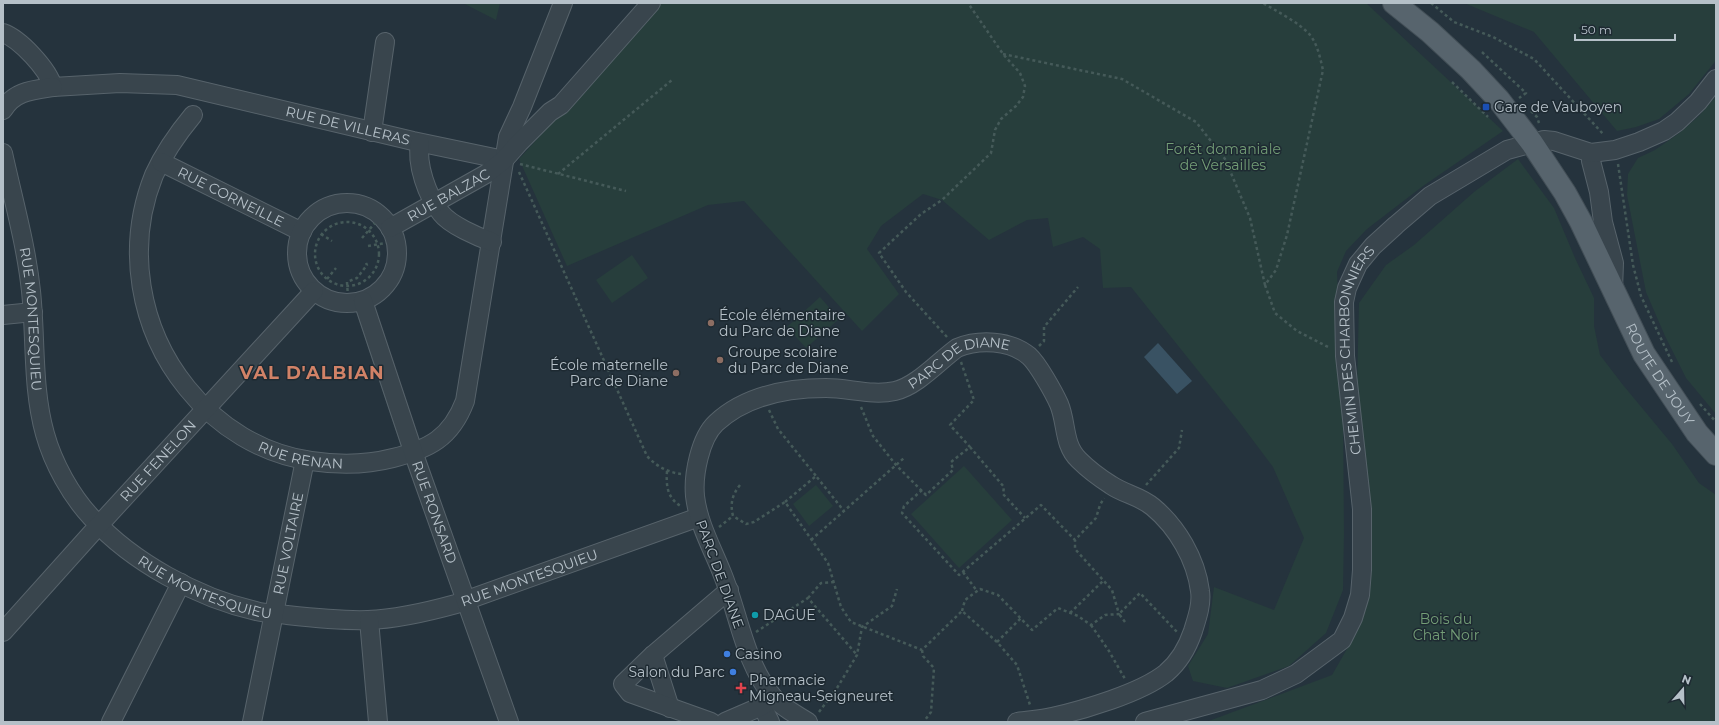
<svg xmlns="http://www.w3.org/2000/svg" width="1719" height="725" font-family="Montserrat,sans-serif">
  <style>
    .green { fill: #273e3c }
    .water { fill: #395263 }
    .lines { fill: none; stroke-linecap: round; stroke-linejoin: round }
    .minor-casing { stroke: #57636b; stroke-width: 20 }
    .major-casing { stroke: #424e56; stroke-width: 24 }
    .path { stroke: #455a59; stroke-width: 2.5; stroke-dasharray: 3 3; stroke-linecap: butt }
    .minor { stroke: #39454d; stroke-width: 18 }
    .major { stroke: #57646d; stroke-width: 22 }
    .transit-dot { fill: #1a4fb4; stroke: #1e2a32; stroke-width: 1.5 }
    .education-dot { fill: #8d6e63; stroke: #1e2a32; stroke-width: 1.5 }
    .culture-dot { fill: #0f9aa8; stroke: #1e2a32; stroke-width: 1.5 }
    .shop-dot { fill: #3f7fe0; stroke: #1e2a32; stroke-width: 1.5 }
    .health-dot { fill: #e0444e; stroke: #1e2a32; stroke-width: 1.5 }
    .labels { text-anchor: middle; dominant-baseline: central; stroke-width: 3; stroke-linejoin: round; paint-order: stroke }
    .poi-label { font-size: 14px; fill: #b5c0c8; stroke: #1e2a32; text-anchor: start }
    .street-label { font-size: 14px; fill: #b5c0c8; stroke: #1e2a32 }
    .park-label { font-size: 14px; fill: #739d76; stroke: #1e2a32 }
    .district-label { font-size: 18px; font-weight: bold; letter-spacing: 1px; fill: #d18267; stroke: #1e2a32 }
  </style>
  <rect width="100%" height="100%" fill="#25333d"/>
  <g class="green">
    <path d="M463 3H500L496 20Z"/>
    <path d="M661 3H1366L1503 131 1423 186 1367 229 1346 251 1337 272 1343 414 1344 533 1343 590 1326 633 1289 666 1227 688 1193 681 1188 666 1208 634 1214 587 1274 610 1304 538 1273 467 1240 423 1131 287 1103 288 1100 249 1083 237 1053 247 1048 218 1027 220 989 240 942 200 923 194 881 226 867 249 899 294 862 331 744 201 708 205 567 266 519 159Z"/>
    <path d="M1464 3H1716V60L1714 63 1689 94 1659 119 1636 127 1617 131 1534 32Z"/>
    <path d="M1716 96V414L1686 378 1665 336 1646 292 1627 195 1628 174 1638 158 1655 150 1678 134 1699 116Z"/>
    <path d="M1518 159 1554 208 1575 258 1594 298V326L1600 355 1623 385 1672 444 1699 483 1716 495V722H1206L1332 675 1351 642 1359 303 1386 265 1414 245 1474 192Z"/>
    <path d="M632 255 648 278 612 303 596 280Z"/>
    <path d="M820 297 839 319 806 348 787 327Z"/>
    <path d="M964 466 1012 520 959 568 911 514Z"/>
    <path d="M816 485 833 506 809 526 793 504Z"/>
  </g>
  <path class="water" d="M1158 343 1192 381 1177 394 1144 357Z"/>
  <g class="lines">
    <g class="minor-casing">
      <g id="minor">
        <path id="s1" d="M3 33C20 39 48 69 53 87L120 83 177 85 413 141 504 160"/>
        <path d="M3 110C14 91 33 90 53 87"/>
        <path id="s2" d="M193 115C178 133 164 153 154 175 125 247 139 329 187 388 218 427 262 454 311 461 338 465 366 465 393 458 429 449 451 438 465 401L508 137 522 107 563 3"/>
        <path d="M372 132 385 42"/>
        <path d="M420 143C416 164 427 196 441 213 450 225 478 237 492 242"/>
        <path id="s3" d="M3 153C13 199 26 244 31 291 36 338 32 388 45 434 53 463 71 496 92 518 132 562 198 598 256 611 266 614 277 613 287 615 314 618 341 621 368 620 398 619 427 612 456 604L699 517"/>
        <path d="M1591 153V161L1599 192 1603 222 1614 263 1613 289"/>
        <path id="s4" d="M161 162 302 232"/>
        <circle cx="347" cy="253" r="50"/>
        <path id="s5" d="M390 228 486 174 504 160 519 143 550 112 561 105 651 3"/>
        <path id="s6" d="M363 301 417 463 509 722"/>
        <path d="M3 315 33 312"/>
        <path d="M369 620 378 722"/>
        <path id="s7" d="M3 632 99 525 314 291"/>
        <path d="M653 655 670 708"/>
        <path d="M762 706 770 722"/>
        <path d="M111 722 181 583"/>
        <path id="s8" d="M252 722 305 460"/>
        <path d="M711 722 630 693 623 684 653 655 729 590"/>
        <path d="M725 722 762 706 774 698"/>
        <path id="s9" d="M808 722C797 715 783 708 774 698 744 663 739 614 722 573 712 548 698 523 695 496 693 475 700 438 716 423 745 396 788 388 826 388 849 388 872 396 895 391 917 386 939 361 957 348 979 339 1010 340 1029 356 1038 364 1054 393 1059 404 1067 423 1063 445 1079 460 1088 469 1100 478 1111 485 1124 494 1140 496 1153 507 1177 527 1196 559 1200 591 1202 604 1197 618 1193 631 1188 646 1179 662 1166 673 1141 693 1083 710 1052 717 1041 720 1029 720 1017 722"/>
        <path id="s10" d="M1145 722 1262 690 1296 674 1342 640 1353 618 1360 595 1362 570V509L1345 356 1344 302 1347 288 1358 264 1373 246 1396 225 1430 196 1507 150 1544 140 1554 141 1591 153 1615 150 1639 142 1664 131 1677 122 1698 102 1716 79"/>
      </g>
    </g>
    <g class="major-casing">
      <g id="major">
        <path id="s11" d="M1394 3 1430 32 1471 70 1499 100 1532 143 1565 193 1581 222 1644 354 1697 433 1716 454"/>
      </g>
    </g>
    <g class="path">
      <path d="M1431 3 1454 22 1493 37 1534 59 1604 135"/>
      <path d="M1482 52 1526 93 1519 98"/>
      <path d="M1003 54 1122 79 1196 122 1225 159 1250 218 1265 285 1276 270 1287 235 1323 70C1320 58 1318 45 1310 35 1300 23 1276 11 1263 3"/>
      <path d="M1452 82 1488 117"/>
      <path d="M1531 111 1537 117 1539 123"/>
      <path d="M520 164 626 191"/>
      <path d="M1618 164 1633 265 1641 296 1672 362"/>
      <path d="M519 172 647 456C656 466 667 472 681 474"/>
      <path d="M558 174 672 80"/>
      <circle cx="347" cy="254" r="32"/>
      <path d="M321 234 332 241"/>
      <path d="M362 238 375 223"/>
      <path d="M368 246 386 243"/>
      <path d="M327 279 336 268"/>
      <path d="M1265 285 1275 313 1297 331 1330 348"/>
      <path d="M348 297 347 282 357 278 367 265 366 263"/>
      <path d="M947 337 906 292 879 253 921 214 942 200 991 153 995 130 1001 119 1016 106 1023 97 1025 86 1020 73 1003 54 968 3"/>
      <path d="M1039 346 1044 341V327L1078 287"/>
      <path d="M961 362 974 400 950 425 970 447"/>
      <path d="M1700 404 1716 422"/>
      <path d="M861 407 873 436 896 465 926 495 953 470 951 462 970 447 1004 487 1003 494 1025 518"/>
      <path d="M769 410 778 429 816 476"/>
      <path d="M667 471C666 486 667 498 682 507"/>
      <path d="M740 485C732 495 730 504 733 516L746 524 754 522 785 502 828 563 841 607 851 622 922 650 962 611 997 642 1017 665 1030 705"/>
      <path d="M1146 485 1179 448 1182 430"/>
      <path d="M922 490 904 506 902 513 959 575 1041 505 1075 540 1096 518 1100 505 1104 498"/>
      <path d="M785 502 816 476 844 511"/>
      <path d="M719 527 733 516"/>
      <path d="M811 540 904 458"/>
      <path d="M963 572 977 591"/>
      <path d="M808 598 821 583 834 582"/>
      <path d="M962 611 965 600 980 589 998 595 1032 630 1058 608 1078 616 1091 625 1105 615 1119 614 1112 590 1075 549V540"/>
      <path d="M1070 613 1104 580"/>
      <path d="M1125 622 1119 614 1140 593 1177 632"/>
      <path d="M1091 625 1109 651 1125 679"/>
      <path d="M756 632 808 598 857 655"/>
      <path d="M997 642 1021 618"/>
      <path d="M922 650 923 656 934 668 931 712 925 720V722"/>
      <path d="M819 712 837 688 857 655 862 627 892 606 897 589"/>
    </g>
    <use href="#minor" class="minor"/>
    <use href="#major" class="major"/>
  </g>
  <rect class="transit-dot" x="1482" y="103" width="8" height="8" rx="2"/>
  <g class="education-dot">
    <circle cx="711" cy="323" r="4"/>
    <circle cx="720" cy="360" r="4"/>
    <circle cx="676" cy="373" r="4"/>
  </g>
  <circle class="culture-dot" cx="755" cy="615" r="4"/>
  <g class="shop-dot">
    <circle cx="727" cy="654" r="4"/>
    <circle cx="733" cy="672" r="4"/>
  </g>
  <path class="health-dot" d="M739 682h4v4h4v4h-4v4h-4v-4h-4v-4h4z"/>
  <g class="labels">
    <g class="poi-label">
      <text x="1494" y="107">Gare de Vauboyen</text>
      <text x="719" y="315">École élémentaire<tspan x="719" dy="16">du Parc de Diane</tspan></text>
      <text x="728" y="352">Groupe scolaire<tspan x="728" dy="16">du Parc de Diane</tspan></text>
      <text x="668" y="365" text-anchor="end">École maternelle<tspan x="668" dy="16">Parc de Diane</tspan></text>
      <text x="763" y="615">DAGUE</text>
      <text x="735" y="654">Casino</text>
      <text x="725" y="672" text-anchor="end">Salon du Parc</text>
      <text x="749" y="680">Pharmacie<tspan x="749" dy="16">Migneau-Seigneuret</tspan></text>
    </g>
    <g class="street-label">
      <text stroke="none"><textPath href="#s1" startOffset="375">RUE DE VILLERAS</textPath></text>
      <text stroke="none"><textPath href="#s5" startOffset="67">RUE BALZAC</textPath></text>
      <text stroke="none"><textPath href="#s4" startOffset="78">RUE CORNEILLE</textPath></text>
      <text stroke="none"><textPath href="#s3" startOffset="169">RUE MONTESQUIEU</textPath></text>
      <text stroke="none"><textPath href="#s10" startOffset="513">CHEMIN DES CHARBONNIERS</textPath></text>
      <text stroke="none"><textPath href="#s9" startOffset="598">PARC DE DIANE</textPath></text>
      <text stroke="none"><textPath href="#s11" startOffset="462">ROUTE DE JOUY</textPath></text>
      <text stroke="none"><textPath href="#s2" startOffset="434">RUE RENAN</textPath></text>
      <text stroke="none"><textPath href="#s7" startOffset="231">RUE FENELON</textPath></text>
      <text stroke="none"><textPath href="#s6" startOffset="223">RUE RONSARD</textPath></text>
      <text stroke="none"><textPath href="#s8" startOffset="182">RUE VOLTAIRE</textPath></text>
      <text transform="translate(720 574) rotate(70)">PARC DE DIANE</text>
      <text stroke="none"><textPath href="#s3" startOffset="853">RUE MONTESQUIEU</textPath></text>
      <text stroke="none"><textPath href="#s3" startOffset="517">RUE MONTESQUIEU</textPath></text>
    </g>
    <g class="park-label">
      <text x="1223" y="149">Forêt domaniale<tspan x="1223" dy="16">de Versailles</tspan></text>
      <text x="1446" y="619">Bois du<tspan x="1446" dy="16">Chat Noir</tspan></text>
    </g>
    <g class="district-label">
      <text x="312" y="373">VAL D'ALBIAN</text>
    </g>
  </g>
  <rect width="1719" height="725" fill="none" stroke="#b5c0c8" stroke-width="8"/>
  <g transform="translate(1683 689) rotate(20)" stroke="#1e2a32" stroke-width="3" paint-order="stroke">
  <path d="M0-3L7 15L0 10L-7 15Z" fill="#b5c0c8"/>
  <text y="-6" font-size="11" font-weight="bold" text-anchor="middle" fill="#b5c0c8">N</text>
  </g>
  <path d="M1575 34v6h100v-6" fill="none" stroke="#b5c0c8" stroke-width="2"/>
  <text x="1581" y="34" font-size="12" fill="#b5c0c8" stroke="#1e2a32" stroke-width="3" paint-order="stroke">50 m</text>
</svg>
